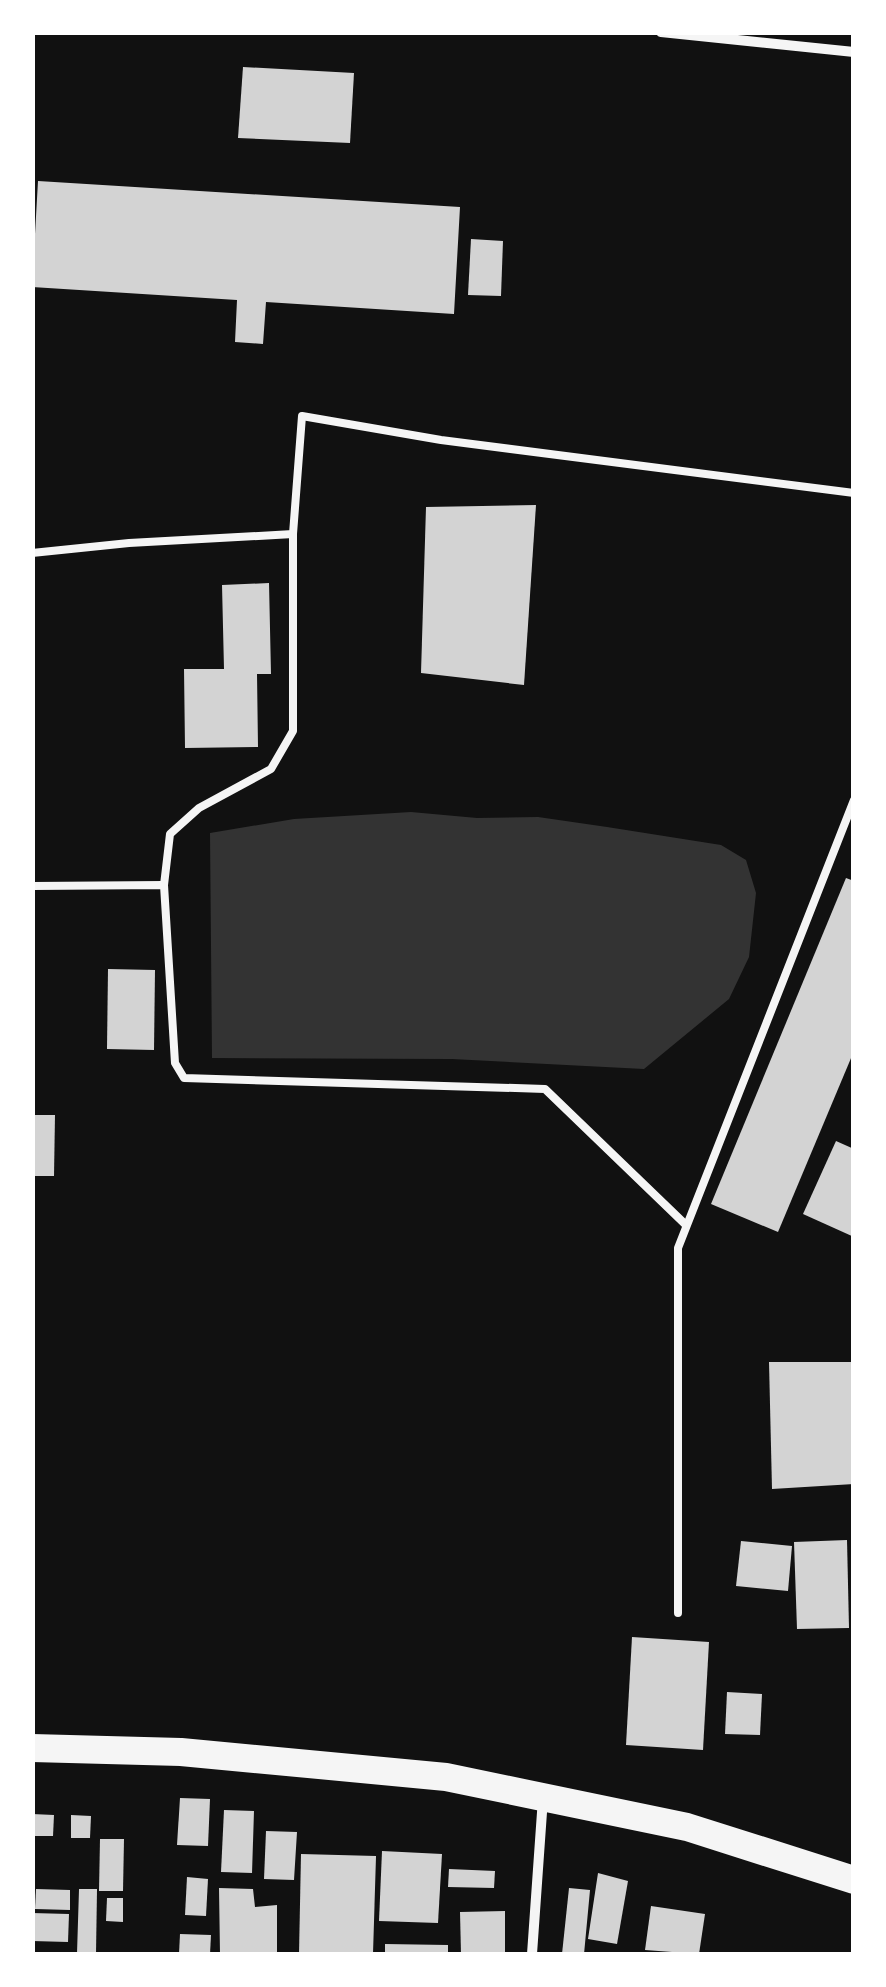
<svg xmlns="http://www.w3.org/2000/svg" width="886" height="1987" font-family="'PT Sans Narrow',sans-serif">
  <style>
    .water { fill: #333 }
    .building { fill: #d3d3d3 }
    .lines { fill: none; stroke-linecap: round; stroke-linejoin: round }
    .service { stroke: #f5f5f5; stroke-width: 8 }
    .minor { stroke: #f5f5f5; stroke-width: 10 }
    .trunk { stroke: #f5f5f5; stroke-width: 28 }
  </style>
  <rect width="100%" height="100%" fill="#111"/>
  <path class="water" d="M411 812 477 818 538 817 607 827 721 845 746 860 756 893 749 957 729 999 644 1069 452 1059 212 1058 210 833 294 819Z"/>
  <g class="building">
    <path d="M243 67 354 73 350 143 238 138Z"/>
    <path d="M38 181 460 207 454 314 266 302 263 344 235 342 237 300 32 287Z"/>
    <path d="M471 239 503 241 501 296 468 295Z"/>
    <path d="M536 505 524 685 421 673 426 507Z"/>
    <path d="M269 583 271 674H257L258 747 185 748 184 669H224L222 585Z"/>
    <path d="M846 878 854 881V1051L778 1232 711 1204Z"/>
    <path d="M108 969 155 970 154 1050 107 1049Z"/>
    <path d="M32 1115H55L54 1176H32Z"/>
    <path d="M836 1141 854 1149V1237L803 1214Z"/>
    <path d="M769 1362H854V1484L772 1489Z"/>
    <path d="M847 1540 849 1628 797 1629 794 1542Z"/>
    <path d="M741 1541 792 1546 788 1591 736 1586Z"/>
    <path d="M632 1637 709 1642 703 1750 626 1745Z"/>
    <path d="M727 1692 762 1694 760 1735 725 1734Z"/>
    <path d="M180 1798 210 1799 208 1846 177 1845Z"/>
    <path d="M224 1810 254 1811 252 1873 221 1872Z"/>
    <path d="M32 1814 54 1815 53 1836H32Z"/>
    <path d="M71 1815 91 1816 90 1838H71Z"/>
    <path d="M266 1831 297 1832 294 1880 264 1879Z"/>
    <path d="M100 1839H124L123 1891H99Z"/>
    <path d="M382 1851 442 1854 438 1923 379 1921Z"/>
    <path d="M301 1854 376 1856 373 1954H299Z"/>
    <path d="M449 1869 495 1871 494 1888 448 1887Z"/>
    <path d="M598 1873 628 1881 617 1944 588 1939Z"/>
    <path d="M187 1877 208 1879 206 1916 185 1915Z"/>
    <path d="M219 1888 253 1889 255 1907 277 1905V1954H220Z"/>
    <path d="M569 1888 590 1890 584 1954H562Z"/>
    <path d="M36 1889 70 1890V1910L35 1909Z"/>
    <path d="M79 1889H97L96 1954H77Z"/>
    <path d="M107 1898H123V1922L106 1921Z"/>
    <path d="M651 1906 705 1914 699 1954 645 1950Z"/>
    <path d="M505 1911V1954H461L460 1912Z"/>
    <path d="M32 1913 69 1914 68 1942 32 1941Z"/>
    <path d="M180 1934 211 1935 210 1954H179Z"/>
    <path d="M385 1944 448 1945V1954H385Z"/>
  </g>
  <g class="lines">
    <g class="service">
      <path d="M32 553 129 543 293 534 302 416 441 440 854 493"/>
      <path d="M164 885 170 834 199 808 271 769 293 731V534"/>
      <path d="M32 886 164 885 175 1063 184 1078 545 1089 686 1225"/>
      <path d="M678 1613V1248L854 800"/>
    </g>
    <g class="minor">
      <path d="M661 32 854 52"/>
      <path d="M532 1954 543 1798"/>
    </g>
    <path class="trunk" d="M32 1748 181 1752 446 1777 687 1827 854 1880"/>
  </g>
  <rect width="886" height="1987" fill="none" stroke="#ffffff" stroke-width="70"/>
</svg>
